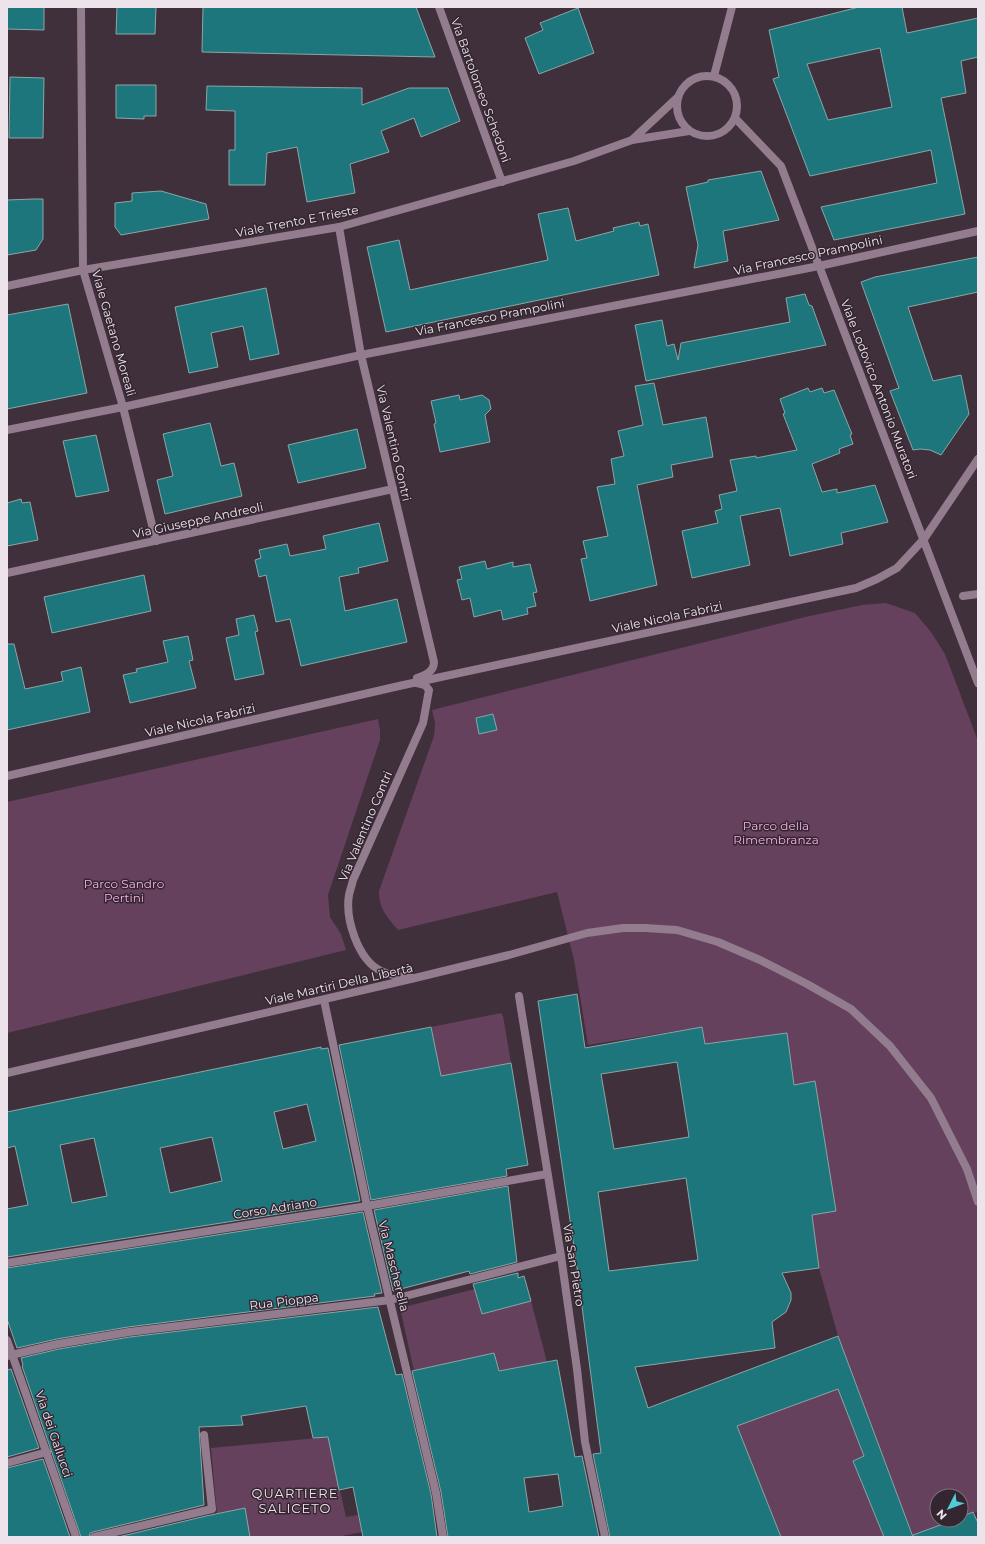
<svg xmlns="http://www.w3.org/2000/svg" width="985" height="1544" font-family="Montserrat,sans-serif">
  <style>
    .green { fill: #65415d }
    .building { fill: #1c767c; stroke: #8ca6a7; fill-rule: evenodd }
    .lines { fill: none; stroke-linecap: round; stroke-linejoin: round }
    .pedestrian { stroke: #927c8d; stroke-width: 8 }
    .minor { stroke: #927c8d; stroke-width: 8 }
    .tertiary { stroke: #927c8d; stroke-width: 8 }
    .labels { text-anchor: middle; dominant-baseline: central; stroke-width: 3; stroke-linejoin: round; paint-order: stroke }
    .street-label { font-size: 12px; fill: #ede3ea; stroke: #342631 }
    .park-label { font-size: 12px; fill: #f8afe7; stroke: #342631 }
    .neighbourhood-label { font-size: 13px; letter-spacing: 1px; fill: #ede3ea; stroke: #342631 }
  </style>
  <rect width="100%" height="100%" fill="#3f303b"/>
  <g class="green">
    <path d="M886 603 915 613 931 632 945 654 978 741V1512L973 1513 961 1517V1496H937V1520H954L913 1536 838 1336 819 1268 812 1215 836 1211 815 1081 794 1085 787 1033 705 1044 702 1027 588 1045 574 960 557 892 398 930C387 917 379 909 379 891L434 736 435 723 432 710 805 617 862 605Z"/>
    <path d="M378 719 380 730V740L328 895 330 917 341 934 346 950 7 1033V802Z"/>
    <path d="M501 1013 503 1016 511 1063 441 1076 431 1027Z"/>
    <path d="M475 1289 482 1313 531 1301 547 1362 499 1371 494 1353 414 1371 400 1308Z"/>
    <path d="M838 1389 864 1456 853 1461 884 1537H781L737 1426Z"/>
    <path d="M328 1437 346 1517 358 1515 362 1532 337 1537H250L217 1514 211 1448Z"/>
  </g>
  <g class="building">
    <path d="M7 7H44V30L7 29Z"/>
    <path d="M117 7H156L155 34H116Z"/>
    <path d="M203 7H416L435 57 202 52Z"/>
    <path d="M859 7H902L907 33 978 18V57L961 61 966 93 941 98 965 214 834 240 821 207 937 183 931 150 810 176 773 79 779 77 769 30ZM880 48 892 107 828 120 807 64Z"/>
    <path d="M578 8 594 53 539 74 525 38 543 30 540 23Z"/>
    <path d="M10 77 44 78 43 138H9Z"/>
    <path d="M116 85H156V116H144V119L116 118Z"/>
    <path d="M207 86 362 88V105L409 88H448L460 121 421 137 414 118 381 131 389 152 350 164 355 193 307 202 297 147 267 153 265 185H229V150H235V111L206 110Z"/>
    <path d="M761 171 779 220 723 231 728 261 694 268 698 245 686 187 708 182V180Z"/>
    <path d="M161 191 206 204 209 219 121 235 115 227V203L132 201V193Z"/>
    <path d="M33 199H43V239L36 250 7 255V200Z"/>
    <path d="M568 208 576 241 614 231 613 228 639 222 640 226 648 224 659 275 386 332 367 247 399 240 410 290 548 260 538 214Z"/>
    <path d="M978 257V292L908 307 933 381 961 375 969 414 941 455 930 450 920 449 913 450 890 391 899 388 861 282 875 277Z"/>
    <path d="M266 288 279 354 250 360 243 326 211 333 218 367 189 373 175 307Z"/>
    <path d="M805 294 809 305 812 306 826 345 646 381 635 325 662 320 667 346 674 344 678 360 681 343 790 322 786 298Z"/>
    <path d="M68 304 87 393 7 409V315Z"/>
    <path d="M654 383 663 425 706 417 713 457 671 465 673 477 637 485 657 585 590 601 581 559 587 558 583 541 608 536 597 487 615 484 611 459 624 456 618 431 643 425 635 386Z"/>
    <path d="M808 388 810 392 822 388 824 393 834 390 852 434 850 435 853 444 839 449 840 453 812 464 822 492 837 489V493L875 485 888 522 841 533 843 544 790 556 780 508 740 516 750 565 692 578 682 531 718 523 715 511 722 509 719 495 737 491 730 460 756 456V458L797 450 783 414 785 413 780 399Z"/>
    <path d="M459 395 460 400 482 395 489 400 491 409 485 415 490 442 440 452 434 424 436 423 431 401Z"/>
    <path d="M210 423 221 466 234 463 242 496 165 514 157 480 173 476 163 434Z"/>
    <path d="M357 429 366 468 298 483 288 445Z"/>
    <path d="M96 435 109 491 76 497 63 441Z"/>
    <path d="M21 499 22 503 30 502 38 540 7 546V503Z"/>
    <path d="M379 523 388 561 358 568 359 573 339 577 345 611 397 599 407 642 301 666 290 619 276 622 266 575 259 577 255 560 261 558 259 550 287 544 290 556 326 549 323 536Z"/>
    <path d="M485 561 487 569 513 562V567L530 564 537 592 533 593 536 606 527 608 528 614 503 620 501 610 474 617 470 598 462 600 457 580 462 579 459 567Z"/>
    <path d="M144 575 151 611 52 633 44 597Z"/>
    <path d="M254 615 258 631 255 632 264 674 235 680 226 638 239 635 236 619Z"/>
    <path d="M188 636 193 660 189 661 196 688 130 703 123 675 137 672 136 669 168 662 163 641Z"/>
    <path d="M7 644H14L25 689 63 681 61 672 81 667 90 712 7 730Z"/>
    <path d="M493 714 497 730 479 734 476 718Z"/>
    <path d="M577 994 585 1048 702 1027 705 1044 787 1033 794 1085 815 1081 836 1211 812 1215 819 1268 782 1273 791 1293V1300L786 1312 772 1322 775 1348 635 1367 648 1408 838 1336 913 1537H884L853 1461 864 1456 838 1389 737 1426 781 1537H610L593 1454 601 1453 577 1268 538 1001ZM677 1062 689 1137 614 1149 601 1074ZM686 1178 698 1260 609 1271 598 1192Z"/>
    <path d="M431 1027 441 1076 511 1063 528 1165 506 1169 507 1176 371 1200 339 1045Z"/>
    <path d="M321 1047V1049L328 1048 360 1201 7 1257V1209L28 1205 15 1146 7 1148V1112ZM307 1104 316 1141 283 1149 274 1112ZM212 1137 222 1181 170 1193 160 1148ZM94 1138 107 1196 72 1203 60 1145Z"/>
    <path d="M508 1186 517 1262 470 1274 469 1271 393 1291 374 1210Z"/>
    <path d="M363 1212 382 1293 374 1294 375 1296 128 1327 57 1339 17 1348 7 1319V1268Z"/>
    <path d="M518 1273V1278L524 1276 531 1301 482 1314 473 1284Z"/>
    <path d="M378 1307 396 1375 402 1374 431 1494 437 1537H363L353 1487 339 1490 328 1437 313 1438 306 1406 241 1416 243 1425 199 1427 204 1505 93 1532 90 1533 89 1537H81L22 1366 23 1365 21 1358 59 1349 130 1337Z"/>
    <path d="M494 1353 499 1371 557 1360 575 1457 582 1456 599 1537H448L441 1492 412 1371ZM558 1474 563 1506 529 1512 524 1478Z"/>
    <path d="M11 1369 39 1448 7 1457V1370Z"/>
    <path d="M43 1459 70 1537H7V1468Z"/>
    <path d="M245 1508 250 1537H118L206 1516Z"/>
    <path d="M973 1512 978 1523V1537H913V1535L954 1520H961V1517Z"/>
  </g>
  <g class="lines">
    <g class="pedestrian">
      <path d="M7 1340 76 1537"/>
      <path d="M7 1463 47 1452"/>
      <path d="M94 1537 212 1509 204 1435"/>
    </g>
    <g class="minor">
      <path d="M439 7 502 182"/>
      <path d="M339 227 361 355 434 662C434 672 425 675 417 678"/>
      <path d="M83 270 123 407 156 541"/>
      <path d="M7 430 123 407 361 355 819 266 978 231"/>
      <path d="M7 573 393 489"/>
      <path d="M963 596 978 594"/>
      <path d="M7 776 399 686 856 588 877 579 897 568 924 539"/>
      <path d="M414 978C403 977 391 976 381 971 358 960 345 919 349 895 350 890 352 885 353 880L423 723 429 690 425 685 417 683"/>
      <path d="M519 996 561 1256 577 1369 585 1442 605 1537"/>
      <path d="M324 1000 367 1206 436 1493 443 1537"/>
      <path d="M7 1263 367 1206 547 1174"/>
      <path d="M7 1356 58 1344 129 1332 390 1300 561 1256"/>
    </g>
    <g class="tertiary">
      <path d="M81 7 83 270"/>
      <circle cx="707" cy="106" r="30"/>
      <path d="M714 76 732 7"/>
      <path d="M735 118 781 166 978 683"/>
      <path d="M632 140 678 97"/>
      <path d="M7 286 83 270 339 227 574 161 632 140 689 131"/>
      <path d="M924 539 978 459"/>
      <path d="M7 1073 415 978 509 955 587 933 623 928H645L677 930 718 942 760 960 807 984 851 1009 890 1046 931 1098 967 1169 978 1202"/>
    </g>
  </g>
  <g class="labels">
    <g class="street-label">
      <text transform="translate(481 90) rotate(70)">Via Bartolomeo Schedoni</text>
      <text transform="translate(297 221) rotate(-11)">Viale Trento E Trieste</text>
      <text transform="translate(808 255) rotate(-12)">Via Francesco Prampolini</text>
      <text transform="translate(490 317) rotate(-11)">Via Francesco Prampolini</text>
      <text transform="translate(114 333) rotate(74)">Viale Gaetano Moreali</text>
      <text transform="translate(879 389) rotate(69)">Viale Lodovico Antonio Muratori</text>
      <text transform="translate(394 443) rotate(77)">Via Valentino Contri</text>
      <text transform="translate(198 520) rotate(-12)">Via Giuseppe Andreoli</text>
      <text transform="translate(667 617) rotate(-12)">Viale Nicola Fabrizi</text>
      <text transform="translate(200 720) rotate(-13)">Viale Nicola Fabrizi</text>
      <text transform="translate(365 826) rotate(-67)">Via Valentino Contri</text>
      <text transform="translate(339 984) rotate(-13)">Viale Martiri Della Libertà</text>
      <text transform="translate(275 1208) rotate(-9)">Corso Adriano</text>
      <text transform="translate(574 1265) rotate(81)">Via San Pietro</text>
      <text transform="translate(394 1266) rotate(76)">Via Mascherella</text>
      <text transform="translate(284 1301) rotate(-7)">Rua Pioppa</text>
      <text transform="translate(54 1434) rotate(71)">Via dei Gallucci</text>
    </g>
    <g class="park-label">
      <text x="776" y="825">Parco della<tspan x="776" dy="14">Rimembranza</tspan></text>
      <text x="124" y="883">Parco Sandro<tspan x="124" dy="14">Pertini</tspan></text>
    </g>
    <g class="neighbourhood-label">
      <text x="295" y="1493">QUARTIERE<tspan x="295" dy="15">SALICETO</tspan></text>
    </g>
  </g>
  <rect width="985" height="1544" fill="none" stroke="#ede3ea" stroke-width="16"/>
  <g transform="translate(949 1508) rotate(228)"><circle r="19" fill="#342631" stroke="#7e727b"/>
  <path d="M0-3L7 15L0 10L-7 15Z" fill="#51ccd4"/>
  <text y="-6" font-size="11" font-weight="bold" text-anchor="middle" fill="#ede3ea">N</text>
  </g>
</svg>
